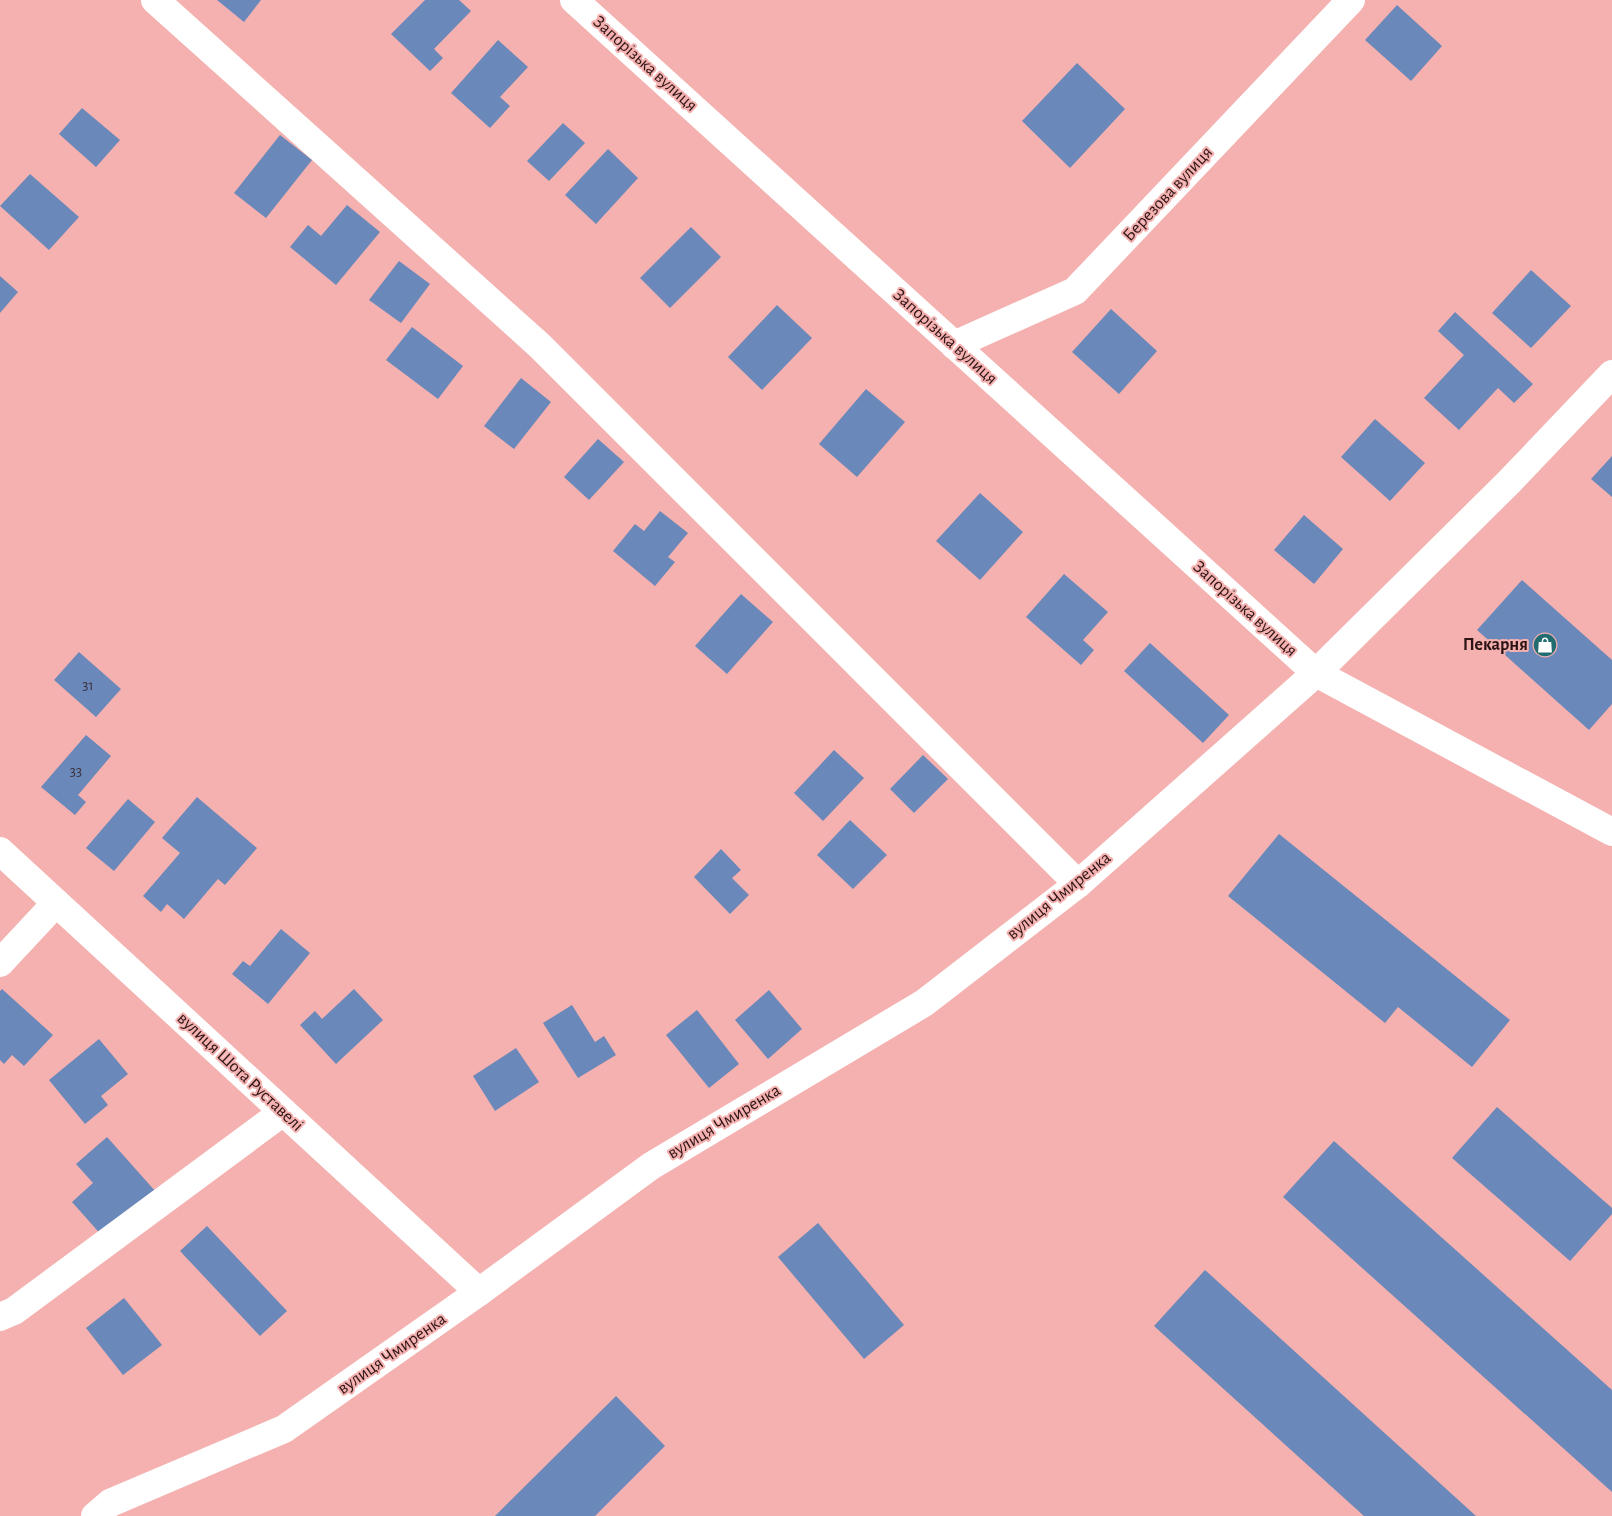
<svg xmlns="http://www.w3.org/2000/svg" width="1612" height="1516" font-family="'Alegreya Sans',sans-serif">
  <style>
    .building { fill: #6a88b9 }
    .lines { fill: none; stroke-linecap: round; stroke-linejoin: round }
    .minor { stroke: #fff; stroke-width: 28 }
    .labels { text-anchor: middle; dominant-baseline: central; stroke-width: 4; stroke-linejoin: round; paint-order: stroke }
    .number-label { font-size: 15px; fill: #3c323e }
    .street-label { font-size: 18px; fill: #2d1515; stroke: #f4b1b0 }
    .poi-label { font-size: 18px; font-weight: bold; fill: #2d1515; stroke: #f4b1b0; text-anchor: end }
  </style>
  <rect width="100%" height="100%" fill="#f4b1b0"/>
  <g class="building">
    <path d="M217 0H261L244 22Z"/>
    <path d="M425 0H459L471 11 434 49 443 58 430 71 391 34Z"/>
    <path d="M1397 5 1442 46 1411 81 1365 40Z"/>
    <path d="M498 40 528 67 500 97 510 106 490 128 451 93Z"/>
    <path d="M1077 63 1125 109 1070 168 1022 121Z"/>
    <path d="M82 108 120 140 96 167 59 134Z"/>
    <path d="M563 123 585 143 549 181 527 161Z"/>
    <path d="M280 135 312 160 266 218 234 193Z"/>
    <path d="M608 149 638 178 596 224 565 195Z"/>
    <path d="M30 174 79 217 49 250 0 206Z"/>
    <path d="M347 205 380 232 336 285 290 247 308 225 321 236Z"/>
    <path d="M691 227 721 257 670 308 640 278Z"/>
    <path d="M399 261 430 284 401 323 369 300Z"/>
    <path d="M1531 270 1571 306 1531 348 1492 313Z"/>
    <path d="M0 276 18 292 0 313Z"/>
    <path d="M777 305 812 338 762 390 728 357Z"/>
    <path d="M1111 309 1157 351 1119 394 1072 352Z"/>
    <path d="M1455 312 1533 384 1514 403 1498 388 1459 430 1424 398 1464 355 1438 331Z"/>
    <path d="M412 327 463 366 438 399 386 360Z"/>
    <path d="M521 378 551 402 514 449 484 426Z"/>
    <path d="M866 389 905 422 857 477 819 444Z"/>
    <path d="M1375 419 1425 463 1390 501 1341 457Z"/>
    <path d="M598 439 624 462 589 500 564 477Z"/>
    <path d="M1612 456V497L1591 479Z"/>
    <path d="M980 493 1023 532 980 580 936 541Z"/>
    <path d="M660 511 688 533 668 557 675 562 655 586 613 551 635 524 644 531Z"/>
    <path d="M1304 515 1343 549 1314 584 1274 550Z"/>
    <path d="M1064 574 1108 612 1083 640 1094 650 1081 665 1026 617Z"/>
    <path d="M1522 580 1612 660V704L1589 730 1477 630Z"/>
    <path d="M741 594 773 622 727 674 695 646Z"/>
    <path d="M1150 643 1229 715 1203 743 1124 671Z"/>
    <path d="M79 652 121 689 96 717 54 680Z"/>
    <path d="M86 735 111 756 78 795 86 802 75 815 41 787Z"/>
    <path d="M834 750 864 778 823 821 794 793Z"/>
    <path d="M923 755 948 779 914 813 890 789Z"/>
    <path d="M197 797 257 848 225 885 218 879 184 919 167 904 161 912 143 896 180 853 162 838Z"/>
    <path d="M128 799 155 822 114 871 86 848Z"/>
    <path d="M850 820 887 855 853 889 817 855Z"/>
    <path d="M1279 834 1510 1020 1472 1067 1398 1007 1385 1023 1228 896Z"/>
    <path d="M721 849 741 870 732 878 749 895 730 914 694 877Z"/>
    <path d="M281 929 310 953 268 1004 232 974 243 961 250 966Z"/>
    <path d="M2 989 53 1035 24 1066 12 1055 4 1064 0 1060V991Z"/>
    <path d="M354 989 383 1020 336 1064 300 1025 315 1011 322 1019Z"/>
    <path d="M769 990 802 1029 768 1059 735 1020Z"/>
    <path d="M572 1005 595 1042 604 1036 616 1055 578 1078 543 1023Z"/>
    <path d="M697 1010 739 1064 709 1088 666 1035Z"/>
    <path d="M99 1039 128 1074 101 1096 108 1105 85 1124 49 1080Z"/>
    <path d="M516 1048 539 1082 495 1111 473 1076Z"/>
    <path d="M1497 1107 1612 1208V1214L1570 1261 1452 1158Z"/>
    <path d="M107 1137 156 1192 104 1238 72 1202 93 1183 76 1164Z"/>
    <path d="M1334 1141 1612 1390V1492L1283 1197Z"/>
    <path d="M818 1223 904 1325 864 1359 778 1257Z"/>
    <path d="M207 1226 287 1311 260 1336 180 1251Z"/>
    <path d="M1205 1270 1476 1516H1364L1154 1326Z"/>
    <path d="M124 1298 162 1345 123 1375 86 1328Z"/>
    <path d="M616 1396 665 1446 595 1516H495Z"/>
  </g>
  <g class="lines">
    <g class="minor">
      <path d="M155 0 540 346 1078 884"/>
      <path d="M574 0 1316 673 1612 832"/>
      <path d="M954 345 1075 291 1351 0"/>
      <path d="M0 851 479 1292"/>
      <path d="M0 963 56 903"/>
      <path d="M0 1317 14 1311 283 1112"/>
      <path d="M95 1516 110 1503 284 1429 479 1292 651 1166 924 1003 1078 884 1316 673 1509 482 1612 374"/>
    </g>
  </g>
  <defs>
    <g id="shop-disc" transform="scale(1.25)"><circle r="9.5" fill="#216c70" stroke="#f4b1b0"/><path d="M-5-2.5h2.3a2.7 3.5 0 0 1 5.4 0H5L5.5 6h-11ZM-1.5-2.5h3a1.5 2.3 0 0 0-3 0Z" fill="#fff"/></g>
  </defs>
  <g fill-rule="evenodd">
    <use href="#shop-disc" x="1545" y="645"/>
  </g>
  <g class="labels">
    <g class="number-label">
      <text x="88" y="685">31</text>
      <text x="76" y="771">33</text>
    </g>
    <g class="street-label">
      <text transform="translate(645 64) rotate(42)">Запорізька вулиця</text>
      <text transform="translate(1168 194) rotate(-47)">Березова вулиця</text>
      <text transform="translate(945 337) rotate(42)">Запорізька вулиця</text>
      <text transform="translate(1245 609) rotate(42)">Запорізька вулиця</text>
      <text transform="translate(1059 896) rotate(-39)">вулиця Чмиренка</text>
      <text transform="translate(240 1072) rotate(43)">вулиця Шота Руставелі</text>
      <text transform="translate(724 1122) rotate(-31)">вулиця Чмиренка</text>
      <text transform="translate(392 1354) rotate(-35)">вулиця Чмиренка</text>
    </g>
    <g class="poi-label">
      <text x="1528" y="645">Пекарня</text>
    </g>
  </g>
</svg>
